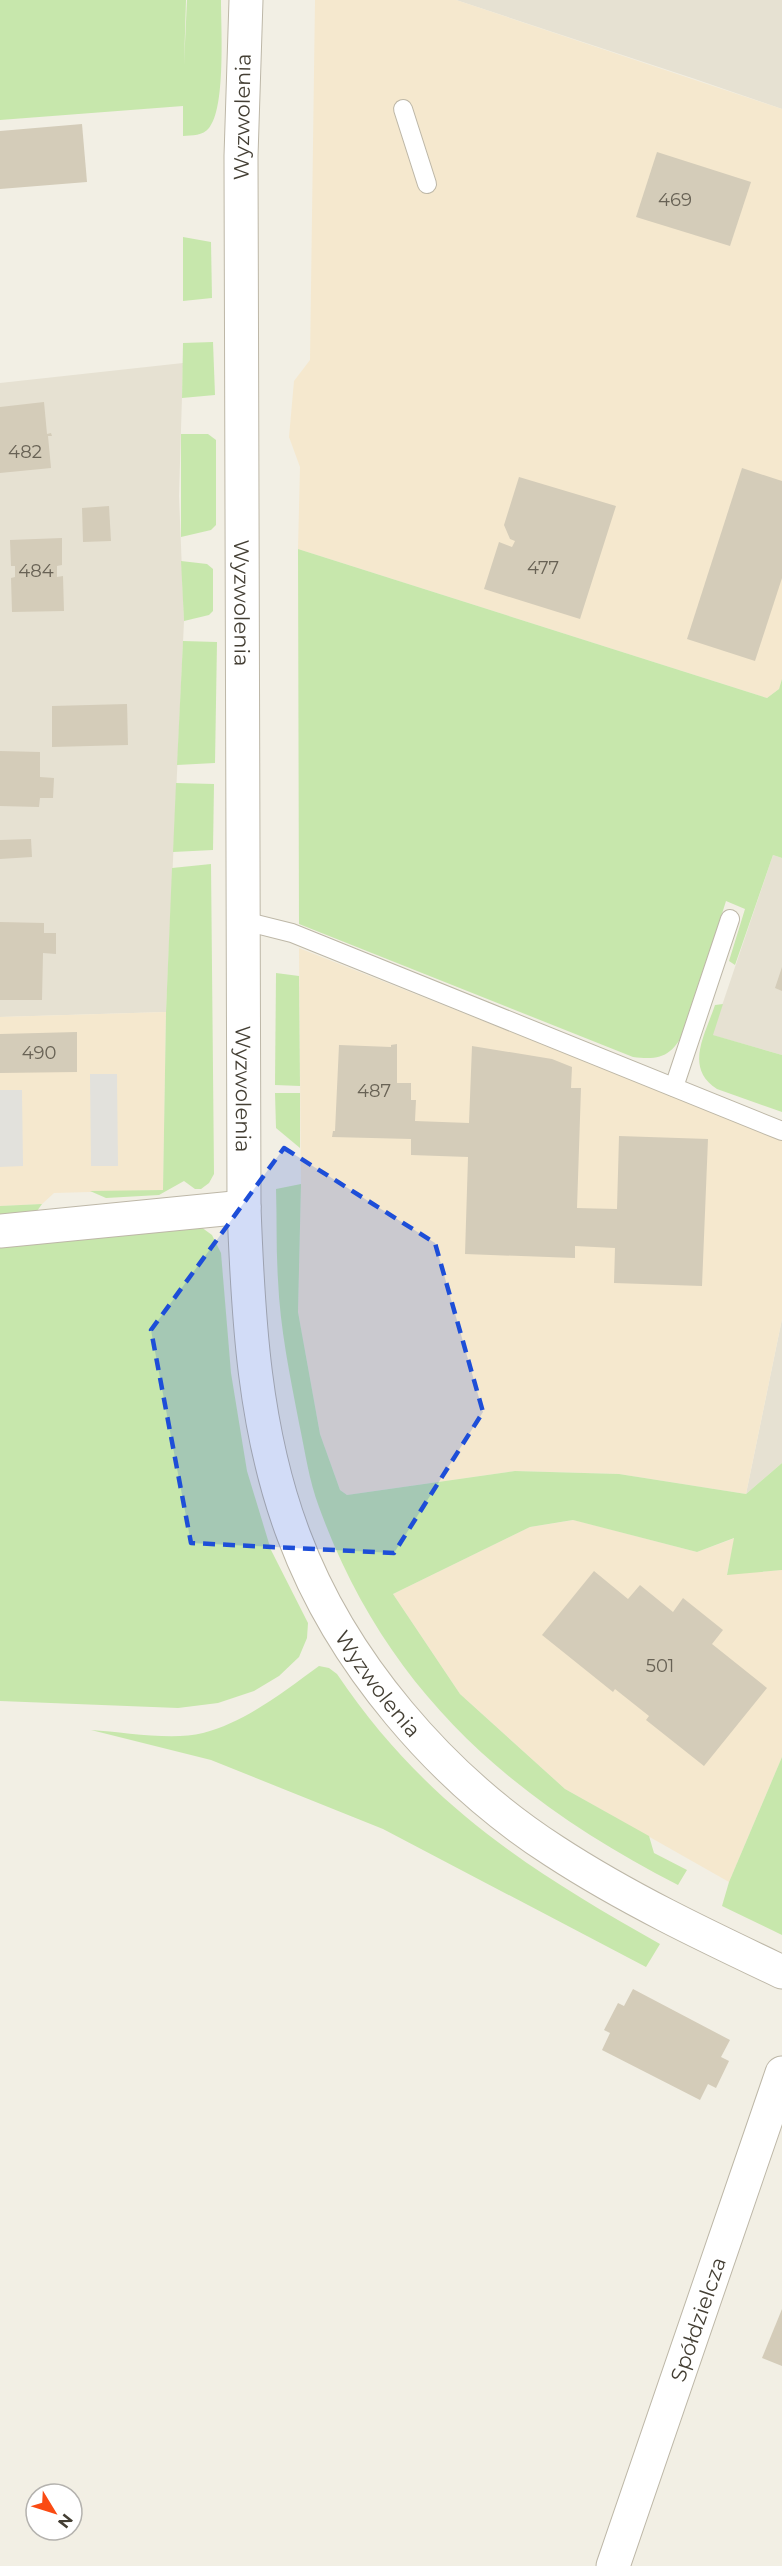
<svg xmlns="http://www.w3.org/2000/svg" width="782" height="2566" font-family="Montserrat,sans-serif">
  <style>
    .residential { fill: #e6e1d2 }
    .commercial { fill: #f5e8ce }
    .green { fill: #c7e7ac }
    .parking { fill: #e2e1dc }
    .building { fill: #d4ccb9 }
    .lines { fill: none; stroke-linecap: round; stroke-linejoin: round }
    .service-casing { stroke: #bdb7a7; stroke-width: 20 }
    .minor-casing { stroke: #bdb7a7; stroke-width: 35 }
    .tertiary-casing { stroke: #bdb7a7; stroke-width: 35 }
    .service { stroke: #fff; stroke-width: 18 }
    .minor { stroke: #fff; stroke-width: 33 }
    .tertiary { stroke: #fff; stroke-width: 33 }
    .marked { fill: #1d4ed8; fill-opacity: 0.2; stroke: #1d4ed8; stroke-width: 4.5; stroke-dasharray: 12 8; stroke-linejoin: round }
    .labels { text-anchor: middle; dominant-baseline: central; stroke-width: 6; stroke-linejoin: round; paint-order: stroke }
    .number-label { font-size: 18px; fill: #686255 }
    .street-label { font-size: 21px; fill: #443f34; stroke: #fff }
  </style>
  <rect width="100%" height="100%" fill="#f2efe4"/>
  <g class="residential">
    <path d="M456 0H782V109L695 79Z"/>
    <path d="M183 363 179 496 184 621 166 1012 0 1017V383Z"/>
    <path d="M773 855 782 858V1055L712 1035Z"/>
    <path d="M782 1319V1463L746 1494Z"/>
  </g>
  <g class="commercial">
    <path d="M315 0H456L782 109V679L779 689 767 698 298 549 300 467 289 437 294 381 310 360Z"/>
    <path d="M299 948 782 1139V1319L746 1494 619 1474 515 1471 347 1495 340 1490 320 1434 298 1312 301 1184Z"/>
    <path d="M166 1012 163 1190 54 1193 42 1204 0 1206V1017Z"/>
    <path d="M574 1520 697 1552 735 1538 727 1574 782 1570V1757L729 1882 565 1789 460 1694 393 1594 530 1527Z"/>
  </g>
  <g class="green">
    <path d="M0 0H186L184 65 187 0H221C221 28 226 108 209 128 203 136 192 135 183 136V106L0 120Z"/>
    <path d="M183 237 211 242 212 298 183 301Z"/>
    <path d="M213 342 215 395 182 398 183 343Z"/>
    <path d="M181 434H208L216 440V525L211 530 181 537Z"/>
    <path d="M298 549 767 698 779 689 782 679V858L773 855 735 965 729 961 745 909 726 901 686 1028C673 1055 662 1061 633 1057L299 924Z"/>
    <path d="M181 561 207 564 213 569V611L209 615 184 621Z"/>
    <path d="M183 641 217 642 215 763 177 765Z"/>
    <path d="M176 783 214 784 213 850 173 852Z"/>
    <path d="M211 864 214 1174 209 1183 201 1189H195L184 1181 159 1195 106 1198 90 1191 163 1190 166 1012 172 868Z"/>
    <path d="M276 973 299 976 300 1086 275 1085Z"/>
    <path d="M723 1004 713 1035 782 1055V1112L717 1089C684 1068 705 1035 715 1005Z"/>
    <path d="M275 1093H300V1148L276 1128Z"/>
    <path d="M301 1184 298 1312 320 1434 340 1490 347 1495 515 1471 619 1474 746 1494 782 1463V1570L727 1575 734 1538 697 1552 573 1520 530 1527 393 1594 460 1694 565 1789 649 1836 654 1853 687 1870 678 1885C509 1798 385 1689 319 1507 309 1481 305 1451 299 1423 290 1376 280 1328 278 1280 276 1250 277 1219 276 1189Z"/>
    <path d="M42 1204 37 1211 0 1215V1206Z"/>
    <path d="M201 1227 212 1235 221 1253 231 1373 247 1471 271 1550 308 1623 307 1638 299 1657 279 1676 254 1691 218 1703 178 1708 0 1701V1246Z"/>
    <path d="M319 1666 329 1668 337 1674C424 1803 527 1869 660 1944L646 1967 383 1829 211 1760 91 1730C124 1732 172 1741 203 1733 246 1722 283 1692 319 1666Z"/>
    <path d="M782 1757V1935L722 1906 729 1882Z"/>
  </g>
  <g class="parking">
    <path d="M90 1074H117L118 1166H91Z"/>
    <path d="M0 1090H22L23 1166 0 1167Z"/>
  </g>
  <g class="building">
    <path d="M82 124 87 182 0 189V131Z"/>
    <path d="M657 152 751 182 730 246 636 217Z"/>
    <path d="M44 402 47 434 51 433 52 436H48L51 468 0 473V407Z"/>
    <path d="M742 468 782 481V578L755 661 687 639Z"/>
    <path d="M519 477 616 506 580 619 484 589 499 542 512 547 515 541 510 539 504 525Z"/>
    <path d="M109 506 111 541 83 542 82 508Z"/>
    <path d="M62 538V565L57 566V577L63 576 64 611 12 612 11 578 15 577V566H11L10 540Z"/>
    <path d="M127 704 128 745 52 747V706Z"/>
    <path d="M0 751 40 752V777L54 778 53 798H40L39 807 0 806Z"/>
    <path d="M31 839 32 857 0 859V840Z"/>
    <path d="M0 922 44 923V933H56V954L43 953 42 1000H0Z"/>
    <path d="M782 967V991L775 988Z"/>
    <path d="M77 1032V1072L0 1073V1034Z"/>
    <path d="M397 1044V1083H411V1100H416L415 1121 469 1123 472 1046 552 1059 572 1067 571 1088H581L577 1208 617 1209 619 1136 708 1139 702 1286 614 1283 615 1248 575 1246V1258L465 1254 468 1157 411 1155V1139L332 1137 333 1131H335L339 1045 391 1047V1045Z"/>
    <path d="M594 1571 628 1599 640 1585 673 1612 683 1598 723 1630 712 1644 767 1688 704 1766 646 1720 649 1716 615 1689 613 1692 542 1635Z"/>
    <path d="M633 1989 730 2040 721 2057 729 2061 716 2088 708 2084 700 2100 602 2050 610 2033 604 2030 618 2003 624 2006Z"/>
    <path d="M782 2309V2366L762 2358Z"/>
  </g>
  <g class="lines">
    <g class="service-casing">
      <g id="service">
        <path d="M403 109 427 184"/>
        <path d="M244 921 292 933 782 1131"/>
        <path d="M674 1087 730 919"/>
      </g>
    </g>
    <g class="minor-casing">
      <g id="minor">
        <path d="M0 1231 244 1207"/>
        <path id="s1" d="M613 2566 782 2073"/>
      </g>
    </g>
    <g class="tertiary-casing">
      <g id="tertiary">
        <path id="s2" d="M246 0 241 156 244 1207C248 1317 254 1431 294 1536 341 1662 441 1778 554 1851 626 1898 704 1935 782 1972"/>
      </g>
    </g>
    <use href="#service" class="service"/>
    <use href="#minor" class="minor"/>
    <use href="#tertiary" class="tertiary"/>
  </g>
  <path class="marked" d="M284 1148 435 1243 483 1412 394 1553 191 1543 151 1330Z"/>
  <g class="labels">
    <g class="number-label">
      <text x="675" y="200">469</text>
      <text x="25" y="452">482</text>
      <text x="543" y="568">477</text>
      <text x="36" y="571">484</text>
      <text x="39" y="1053">490</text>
      <text x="374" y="1091">487</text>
      <text x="660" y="1666">501</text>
    </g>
    <g class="street-label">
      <text transform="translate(242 117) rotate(-89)">Wyzwolenia</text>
      <text stroke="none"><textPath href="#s2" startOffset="603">Wyzwolenia</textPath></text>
      <text stroke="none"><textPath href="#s2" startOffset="1089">Wyzwolenia</textPath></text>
      <text stroke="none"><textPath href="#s2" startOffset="1712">Wyzwolenia</textPath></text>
      <text stroke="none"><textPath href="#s1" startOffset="261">Spółdzielcza</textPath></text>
    </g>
  </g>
  <g transform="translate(54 2512) rotate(128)"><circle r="28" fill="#ffffff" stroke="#b4b2ae" stroke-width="1.5"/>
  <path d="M0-4.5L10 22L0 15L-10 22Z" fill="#fa4b13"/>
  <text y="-9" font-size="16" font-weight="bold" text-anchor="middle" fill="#443f34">N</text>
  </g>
</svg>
